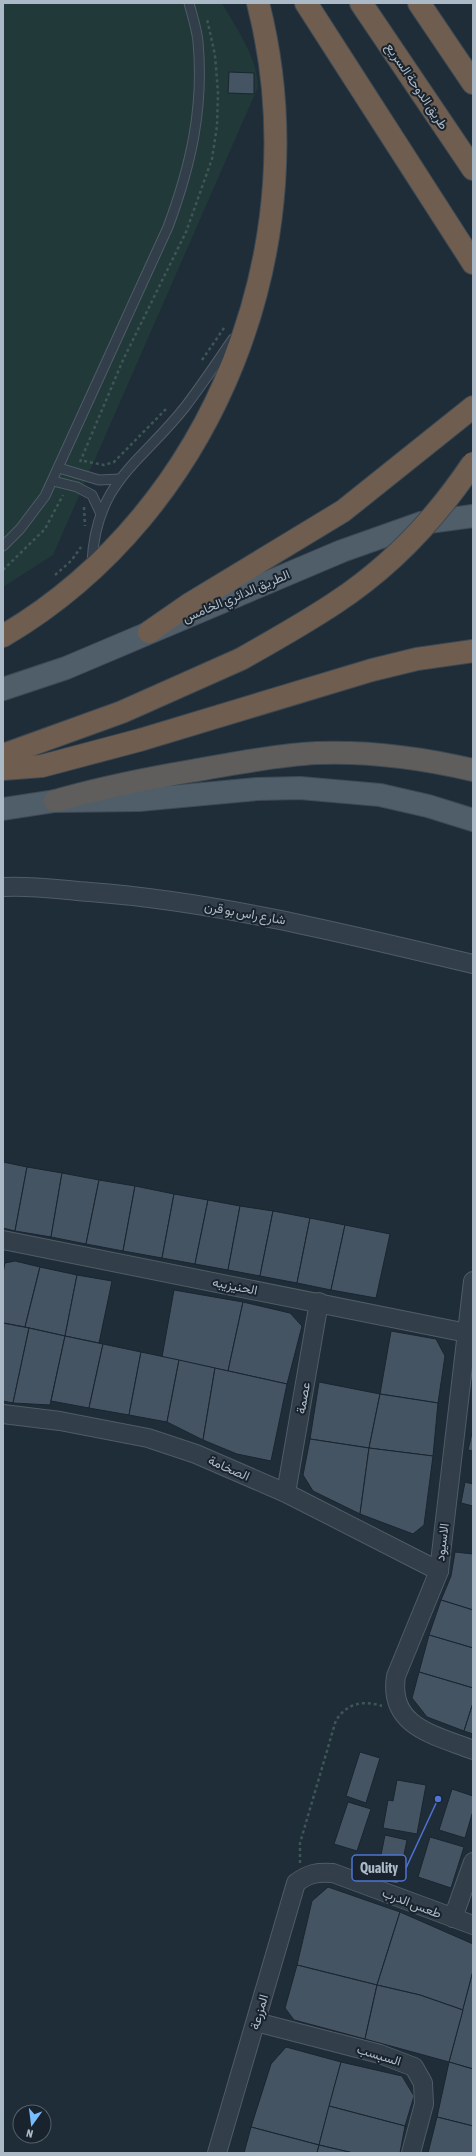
<svg xmlns="http://www.w3.org/2000/svg" width="476" height="2156" font-family="'Asap Condensed',Vazirmatn,sans-serif">
  <style>
    .green { fill: #213939 }
    .building { fill: #445463; stroke: #1a252f }
    .lines { fill: none; stroke-linecap: round; stroke-linejoin: round }
    .service-casing { stroke: #505c67; stroke-width: 11 }
    .minor-casing { stroke: #505c67; stroke-width: 20 }
    .primary-casing { stroke: #3f4a55; stroke-width: 24 }
    .trunk-casing { stroke: #3d4953; stroke-width: 24 }
    .motorway-casing { stroke: #3d4953; stroke-width: 24 }
    .path { stroke: #3e5656; stroke-width: 2.5; stroke-dasharray: 3 3; stroke-linecap: butt }
    .service { stroke: #323e49; stroke-width: 9 }
    .minor { stroke: #323e49; stroke-width: 18 }
    .primary { stroke: #505e69; stroke-width: 22 }
    .trunk { stroke: #605e5c; stroke-width: 22 }
    .motorway { stroke: #6f5e4f; stroke-width: 22 }
    .motorway-bridge-casing { stroke: #3d4953; stroke-width: 24; stroke-linecap: butt }
    .motorway-bridge { stroke: #6f5e4f; stroke-width: 22 }
    .labels { text-anchor: middle; dominant-baseline: central; stroke-width: 4; stroke-linejoin: round; paint-order: stroke }
    .street-label { font-size: 13px; fill: #acb9c6; stroke: #18232d }
    .leader { fill: none; stroke: #4f73d2; stroke-width: 1.5 }
    .callout-dot { fill: #4f73d2; stroke: #18232d; stroke-width: 1.5 }
    .callout { fill: #18232d; stroke: #4f73d2; stroke-width: 1.5 }
    .callout-label { font-size: 14px; text-anchor: middle; font-weight: bold; fill: #acb9c6 }
  </style>
  <rect width="100%" height="100%" fill="#1f2d38"/>
  <path class="green" d="M3 3H222C237 30 257 56 258 87L53 555 3 587Z"/>
  <g class="building">
    <path d="M229 72 254 73V94L228 93Z"/>
    <path d="M3 1162 27 1167 15 1231 3 1228Z"/>
    <path d="M27 1167 62 1173 51 1237 15 1231Z"/>
    <path d="M62 1173 99 1180 86 1244 51 1237Z"/>
    <path d="M99 1180 135 1186 123 1251 86 1244Z"/>
    <path d="M135 1186 174 1194 162 1258 123 1251Z"/>
    <path d="M174 1194 208 1200 195 1264 162 1258Z"/>
    <path d="M208 1200 240 1206 228 1270 195 1264Z"/>
    <path d="M240 1206 273 1211 260 1276 228 1270Z"/>
    <path d="M273 1211 310 1218 297 1283 260 1276Z"/>
    <path d="M310 1218 345 1225 331 1290 297 1283Z"/>
    <path d="M345 1225 390 1234 376 1298 331 1290Z"/>
    <path d="M15 1261 40 1267 25 1327 3 1323V1273L5 1263Z"/>
    <path d="M40 1267 77 1275 65 1336 25 1327Z"/>
    <path d="M77 1275 112 1281 99 1343 65 1336Z"/>
    <path d="M174 1290 243 1302 228 1371 162 1357Z"/>
    <path d="M243 1302 290 1313 302 1326 287 1384 228 1371Z"/>
    <path d="M3 1323 29 1328 13 1403 3 1401Z"/>
    <path d="M29 1328 65 1336 50 1405 13 1403Z"/>
    <path d="M391 1331 436 1339 445 1356 438 1403 380 1394Z"/>
    <path d="M65 1336 103 1344 89 1408 51 1401Z"/>
    <path d="M103 1344 141 1352 129 1415 89 1408Z"/>
    <path d="M141 1352 179 1360 167 1422 129 1415Z"/>
    <path d="M179 1360 215 1368 203 1440 167 1422Z"/>
    <path d="M215 1368 287 1384 271 1461 237 1454 203 1440Z"/>
    <path d="M319 1382 380 1394 369 1448 310 1439Z"/>
    <path d="M380 1394 438 1403 433 1456 369 1448Z"/>
    <path d="M473 1429V1451L468 1450Z"/>
    <path d="M310 1439 369 1448 360 1514 313 1491 303 1475Z"/>
    <path d="M369 1448 433 1456 424 1525 413 1534 360 1514Z"/>
    <path d="M465 1482 473 1484V1506L461 1503Z"/>
    <path d="M455 1552 473 1554V1610L441 1600 451 1576Z"/>
    <path d="M441 1600 473 1610V1648L429 1635Z"/>
    <path d="M429 1635 473 1648V1688L419 1672Z"/>
    <path d="M419 1672 473 1688V1703L464 1731 427 1717 412 1698Z"/>
    <path d="M473 1703V1734L464 1731Z"/>
    <path d="M360 1752 380 1758 366 1803 346 1796Z"/>
    <path d="M397 1780 426 1785 417 1834 383 1828 388 1800 393 1801Z"/>
    <path d="M452 1789 473 1796V1811L465 1838 439 1830Z"/>
    <path d="M348 1802 371 1809 357 1851 334 1844Z"/>
    <path d="M385 1835 407 1840 398 1884 376 1880Z"/>
    <path d="M430 1837 464 1847 451 1888 418 1877Z"/>
    <path d="M328 1887 400 1912 377 1985 297 1965 312 1901Z"/>
    <path d="M400 1912 473 1944V1971L463 2010 420 1995 377 1985Z"/>
    <path d="M297 1965 377 1985 365 2039 294 2020 285 2008Z"/>
    <path d="M473 1971V2069L449 2062Z"/>
    <path d="M377 1985 420 1995 463 2010 449 2062 365 2039Z"/>
    <path d="M286 2047 341 2062 319 2145 251 2127 271 2064Z"/>
    <path d="M341 2062 402 2076 414 2096 405 2126 329 2106Z"/>
    <path d="M449 2062 473 2069V2126L437 2117Z"/>
    <path d="M329 2106 405 2126 400 2153H353L319 2145Z"/>
    <path d="M437 2117 473 2126V2153H428Z"/>
    <path d="M251 2127 319 2145 317 2153H244Z"/>
    <path d="M319 2145 353 2153H317Z"/>
  </g>
  <g class="lines">
    <g class="service-casing">
      <g id="service">
        <path d="M59 468 99 480 120 479"/>
        <path d="M53 481 77 487 92 495 101 514"/>
        <path d="M3 546 20 529 45 496 168 227C191 165 204 108 198 42 197 29 192 15 189 3"/>
        <path d="M92 562C96 481 141 463 185 407 202 385 217 362 233 339"/>
      </g>
    </g>
    <g class="minor-casing">
      <g id="minor">
        <path d="M3 887C32 885 62 890 90 892 220 902 346 934 473 964"/>
        <path d="M3 1240 467 1333"/>
        <path d="M473 1281 439 1571 396 1676C388 1727 435 1735 473 1750"/>
        <path d="M3 1414 60 1421 148 1438 196 1454 286 1493 439 1571"/>
        <path d="M286 1493 319 1302"/>
        <path d="M453 1918 473 1862"/>
        <path d="M256 2022 380 2054 414 2067 423 2083 424 2104 411 2153"/>
        <path d="M217 2153 296 1883C309 1873 318 1872 333 1873L473 1925"/>
      </g>
    </g>
    <g class="primary-casing">
      <g id="primary">
        <path d="M3 689 66 668 342 551 421 523 473 516"/>
        <path d="M3 809 55 801 139 800 257 789 300 788 380 795 428 806 473 820"/>
      </g>
    </g>
    <g class="trunk-casing">
      <path id="trunk" d="M55 801C100 788 145 779 191 771 231 764 277 755 317 753 369 751 422 758 473 770"/>
    </g>
    <g class="motorway-casing">
      <g id="motorway">
        <path d="M306 3 473 263"/>
        <path d="M361 3 473 169"/>
        <path d="M419 3 473 83"/>
        <path d="M149 632 188 605 343 511 473 407"/>
        <path d="M3 636C217 510 319 241 258 3"/>
        <path d="M3 755 122 712 241 659"/>
        <path d="M3 769 42 766 140 740 372 670 417 659 473 651"/>
      </g>
    </g>
    <g class="path">
      <path d="M202 360 224 328"/>
      <path d="M84 461 104 465 114 462 167 408"/>
      <path d="M80 462 123 360 186 232 212 159 217 126 218 93 215 55 207 19"/>
      <path d="M84 507 85 526"/>
      <path d="M3 570 45 529 63 495"/>
      <path d="M55 575 71 561 81 547"/>
      <path d="M300 1863V1843L336 1720C348 1703 362 1700 382 1706"/>
    </g>
    <use href="#service" class="service"/>
    <use href="#minor" class="minor"/>
    <use href="#primary" class="primary"/>
    <use href="#trunk" class="trunk"/>
    <use href="#motorway" class="motorway"/>
    <g class="motorway-bridge-casing">
      <path id="motorway-bridge" d="M241 659C273 641 305 623 335 603 390 567 437 517 473 463"/>
    </g>
    <use href="#motorway-bridge" class="motorway-bridge"/>
  </g>
  <g class="labels">
    <g class="street-label">
      <text transform="translate(417 86) rotate(56)">طريق الدوحة السريع</text>
      <text transform="translate(236 596) rotate(-23)">الطريق الدائري الخامس</text>
      <text transform="translate(245 913) rotate(10)">شارع راس بو قرن</text>
      <text transform="translate(235 1286) rotate(11)">الحنيزيبه</text>
      <text transform="translate(303 1398) rotate(-80)">عصمة</text>
      <text transform="translate(229 1468) rotate(24)">الصخامة</text>
      <text transform="translate(442 1542) rotate(-83)">الاسيود</text>
      <text transform="translate(412 1903) rotate(21)">طعس الدرب</text>
      <text transform="translate(259 2012) rotate(-74)">المزرعة</text>
      <text transform="translate(379 2055) rotate(17)">السبسب</text>
    </g>
  </g>
  <path class="leader" d="M438 1799L406 1868"/>
  <circle class="callout-dot" cx="438" cy="1799" r="4"/>
  <rect class="callout" x="352" y="1855" width="54" height="26" rx="4"/>
  <g class="callout-label">
    <text x="379" y="1873">Quality</text>
  </g>
  <rect width="476" height="2156" fill="none" stroke="#acb9c6" stroke-width="8"/>
  <g transform="translate(32 2124) rotate(194)"><circle r="19" fill="#18232d" stroke="#535f6a"/>
  <path d="M0-3L7 15L0 10L-7 15Z" fill="#79bdfe"/>
  <text y="-6" font-size="11" font-weight="bold" text-anchor="middle" fill="#acb9c6">N</text>
  </g>
</svg>
